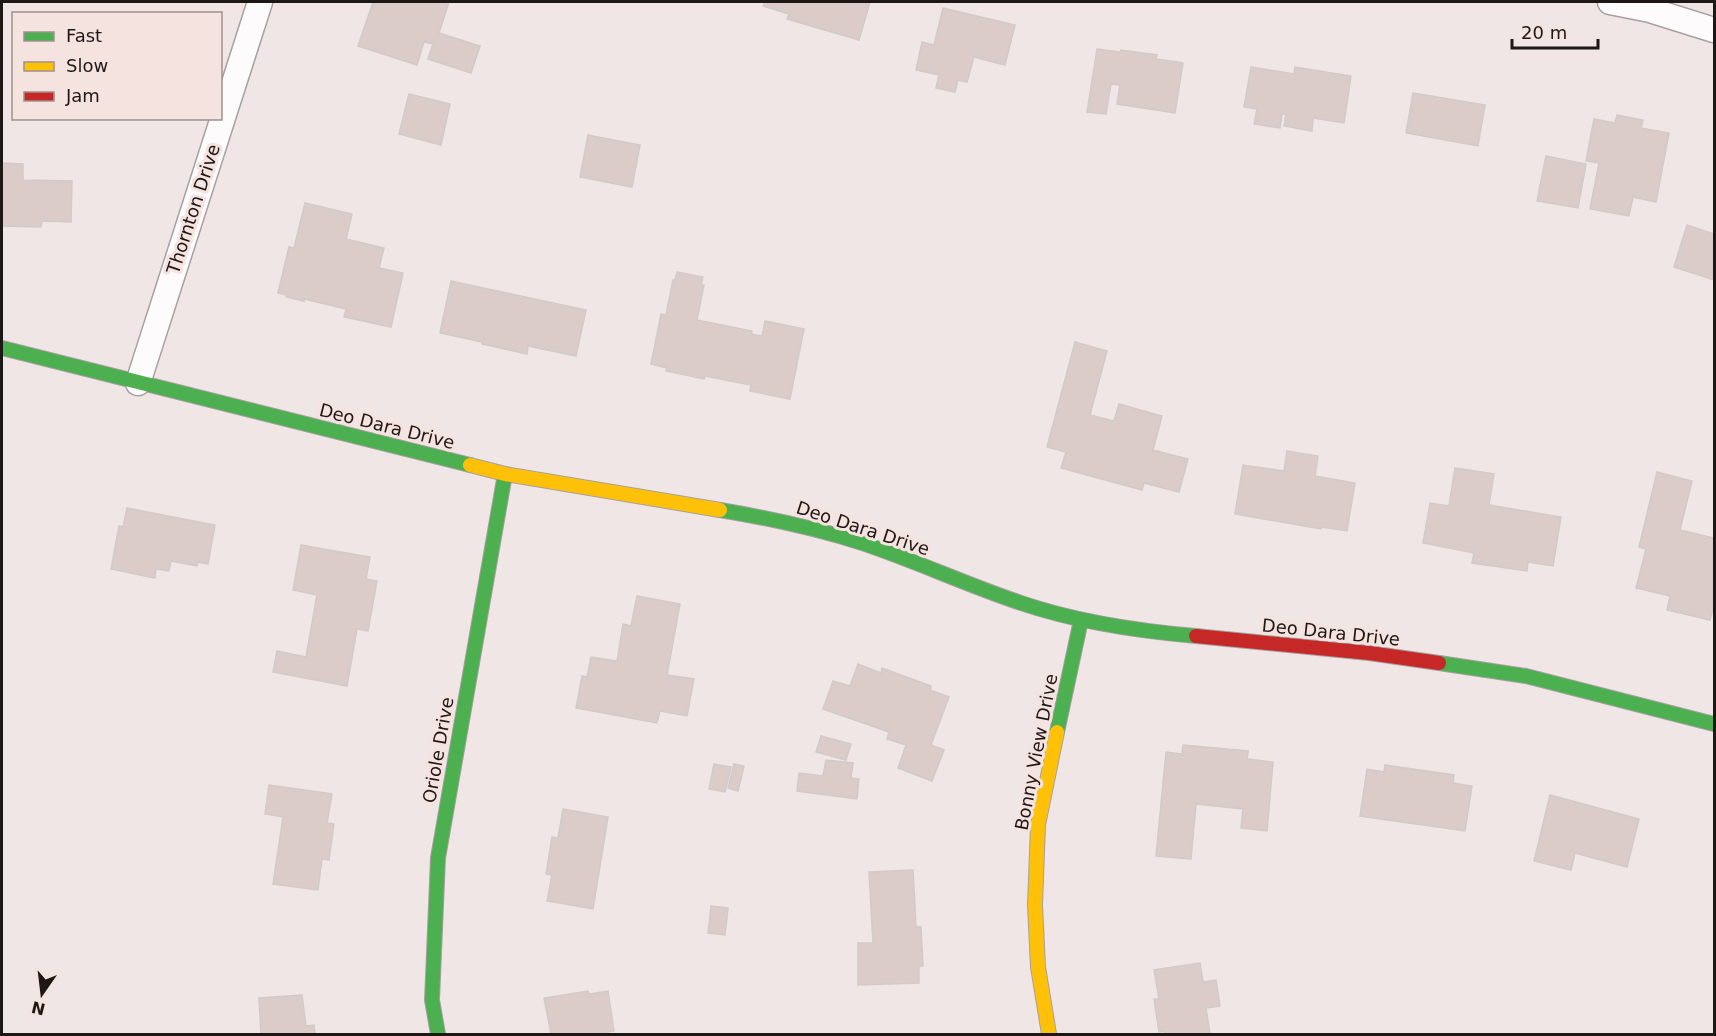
<svg xmlns="http://www.w3.org/2000/svg" width="1716" height="1036" font-family="'DejaVu Sans',sans-serif">
  <style>
    .building { fill: #dbccca; stroke: #d2caca; stroke-width: 1.5 }
    .lines { fill: none; stroke-linecap: round; stroke-linejoin: round }
    .street-casing { stroke: #a7a0a0; stroke-width: 27 }
    .fast-casing { stroke: #a7a0a0; stroke-width: 16 }
    .slow-casing { stroke: #a7a0a0; stroke-width: 16 }
    .jam-casing { stroke: #a7a0a0; stroke-width: 16 }
    .street { stroke: #fdfbfb; stroke-width: 24 }
    .fast { stroke: #4caf50; stroke-width: 14 }
    .slow { stroke: #ffc107; stroke-width: 14 }
    .jam { stroke: #c62828; stroke-width: 14 }
    .labels { text-anchor: middle; dominant-baseline: central; stroke-width: 6; stroke-linejoin: round; paint-order: stroke }
    .street-label { font-size: 18px; fill: #1d1716; stroke: #f5e3e0 }
  </style>
  <rect width="100%" height="100%" fill="#f0e6e5"/>
  <g class="building">
    <path d="M373 2H449L439 33 480 46 471 73 428 59 433 44 424 42 417 65 358 46Z"/>
    <path d="M765 2H870L859 40 787 19 789 14 763 6Z"/>
    <path d="M943 8 1015 25 1005 65 974 57 967 82 958 80 955 92 936 88 939 75 916 70 922 42 934 45Z"/>
    <path d="M1097 49 1120 52 1121 50 1157 55 1156 59 1183 63 1175 113 1117 104 1120 85 1111 84 1106 114 1087 112Z"/>
    <path d="M1251 67 1294 74 1295 67 1351 76 1344 123 1313 118 1312 131 1284 126 1286 114H1282L1280 128 1254 124 1257 109 1244 107Z"/>
    <path d="M1413 93 1485 105 1478 146 1406 133Z"/>
    <path d="M409 94 450 104 441 145 399 134Z"/>
    <path d="M1617 115 1643 120 1641 128 1669 133 1656 202 1633 197 1629 216 1590 209 1599 163 1586 161 1594 119 1615 123Z"/>
    <path d="M588 135 640 145 632 187 580 177Z"/>
    <path d="M1546 156 1586 164 1578 208 1537 201Z"/>
    <path d="M2 163 23 164V180L72 181 71 222 42 221 41 227 2 226Z"/>
    <path d="M305 203 352 214 346 239 384 248 379 268 403 273 391 327 344 317 346 309 304 299V301L286 297V295L278 293 289 247 294 248Z"/>
    <path d="M1687 225 1714 234V280L1674 267Z"/>
    <path d="M677 272 703 277 701 285H704L697 320 752 331 751 334 762 336 765 321 804 329 790 399 750 391 751 385 705 376 704 379 666 371 667 368 651 364 661 314 666 315 673 280H675Z"/>
    <path d="M451 281 586 310 576 356 528 346 527 354 482 344V342L440 333Z"/>
    <path d="M1075 342 1107 351 1090 415 1114 421 1119 404 1162 416 1153 450 1188 459 1179 492 1144 483 1142 490 1061 468 1066 452 1047 447Z"/>
    <path d="M1287 451 1318 456 1315 476 1355 483 1347 531 1322 527 1321 529 1235 514 1243 465 1284 471Z"/>
    <path d="M1455 468 1494 474 1489 505 1561 517 1553 566 1528 562 1527 571 1472 563 1474 553 1423 543 1430 503 1449 506Z"/>
    <path d="M1657 472 1692 481 1680 530 1714 538V606L1710 620 1667 610 1670 596 1636 588 1646 549 1639 547Z"/>
    <path d="M127 508 215 525 208 564 198 562 197 566 171 561 169 571 156 569 155 578 111 569 119 526 123 527Z"/>
    <path d="M301 545 370 557 366 579 377 581 368 631 357 629 347 686 273 672 277 651 306 657 317 595 293 590Z"/>
    <path d="M637 596 680 604 667 675 694 679 687 716 660 711 657 723 576 708 582 676 587 677 591 657 617 661 623 624 631 626Z"/>
    <path d="M858 664 881 673 882 668 931 686 930 690 949 697 931 745 944 750 932 781 898 768 906 745 887 739 889 732 823 709 833 681 850 686Z"/>
    <path d="M821 736 851 744 846 760 816 752Z"/>
    <path d="M1183 745 1248 751 1247 759 1273 762 1267 831 1241 828 1243 809 1196 804 1191 859 1156 856 1166 752 1182 754Z"/>
    <path d="M826 760 853 763 851 778 859 779 857 799 797 791 799 773 823 776Z"/>
    <path d="M714 764 731 767 725 792 709 789Z"/>
    <path d="M734 764 744 766 738 791 728 788Z"/>
    <path d="M1385 765 1454 775 1453 783 1472 786 1465 831 1360 816 1367 769 1384 772Z"/>
    <path d="M269 785 332 794 327 823 334 824 329 860 322 859 318 890 273 884 283 817 265 814Z"/>
    <path d="M1550 795 1639 819 1627 867 1575 853 1571 870 1534 861Z"/>
    <path d="M563 809 608 817 593 909 547 901 552 875 546 874 552 837 558 838Z"/>
    <path d="M913 870 916 927H921L923 966H919V983L858 985V943H873L869 872Z"/>
    <path d="M711 906 728 908 725 935 708 933Z"/>
    <path d="M1200 963 1203 982 1216 980 1220 1006 1206 1008 1210 1034H1165L1164 1031 1159 1032 1154 999H1159L1154 970Z"/>
    <path d="M588 991 589 994 608 991 614 1031 596 1034H551L544 998Z"/>
    <path d="M302 995 306 1026 314 1025 315 1034H261L259 998Z"/>
  </g>
  <g class="lines">
    <g class="street-casing">
      <g id="street">
        <path d="M1610 2 1650 10 1714 30"/>
        <path d="M138 383 260 2"/>
      </g>
    </g>
    <g class="fast-casing">
      <g id="fast">
        <path d="M2 348 470 465"/>
        <path d="M720 510C768 518 816 528 862 543 916 561 967 585 1021 603 1077 622 1137 631 1196 636"/>
        <path d="M1439 663 1526 676 1714 724"/>
        <path d="M1057 732 1081 620"/>
        <path d="M438 1034 432 1000 438 858 505 474"/>
      </g>
    </g>
    <g class="slow-casing">
      <g id="slow">
        <path d="M470 465 505 474 720 510"/>
        <path d="M1049 1034 1038 967 1035 905 1038 825 1057 732"/>
      </g>
    </g>
    <g class="jam-casing">
      <path id="jam" d="M1196 636 1369 653 1439 663"/>
    </g>
    <use href="#street" class="street"/>
    <use href="#fast" class="fast"/>
    <use href="#slow" class="slow"/>
    <use href="#jam" class="jam"/>
  </g>
  <g class="labels">
    <g class="street-label">
      <text transform="translate(193 209) rotate(-72)">Thornton Drive</text>
      <text transform="translate(387 426) rotate(14)">Deo Dara Drive</text>
      <text transform="translate(863 528) rotate(18)">Deo Dara Drive</text>
      <text transform="translate(1331 632) rotate(6)">Deo Dara Drive</text>
      <text transform="translate(438 750) rotate(-80)">Oriole Drive</text>
      <text transform="translate(1036 752) rotate(-79)">Bonny View Drive</text>
    </g>
  </g>
  <rect width="1716" height="1036" fill="none" stroke="#1d1716" stroke-width="6"/>
  <rect x="12" y="12" width="210" height="108" fill="#f5e3e0" stroke="#9f918f" stroke-width="1.5"/>
  <rect x="24" y="32" width="30" height="9" fill="#4caf50" stroke="#9f918f" stroke-width="1.5"/>
  <text x="66" y="42" font-size="18" fill="#1d1716">Fast</text>
  <rect x="24" y="62" width="30" height="9" fill="#ffc107" stroke="#9f918f" stroke-width="1.5"/>
  <text x="66" y="72" font-size="18" fill="#1d1716">Slow</text>
  <rect x="24" y="92" width="30" height="9" fill="#c62828" stroke="#9f918f" stroke-width="1.5"/>
  <text x="66" y="102" font-size="18" fill="#1d1716">Jam</text>
  <g transform="translate(42 994) rotate(194)" stroke="#f5e3e0" stroke-width="4.5" paint-order="stroke">
  <path d="M0-4.5L10 22L0 15L-10 22Z" fill="#1d1716"/>
  <text y="-9" font-size="16" font-weight="bold" text-anchor="middle" fill="#1d1716">N</text>
  </g>
  <path d="M1512 39v9h86v-9" fill="none" stroke="#1d1716" stroke-width="3"/>
  <text x="1521" y="39" font-size="18" fill="#1d1716" stroke="#f5e3e0" stroke-width="4.5" paint-order="stroke">20 m</text>
</svg>
